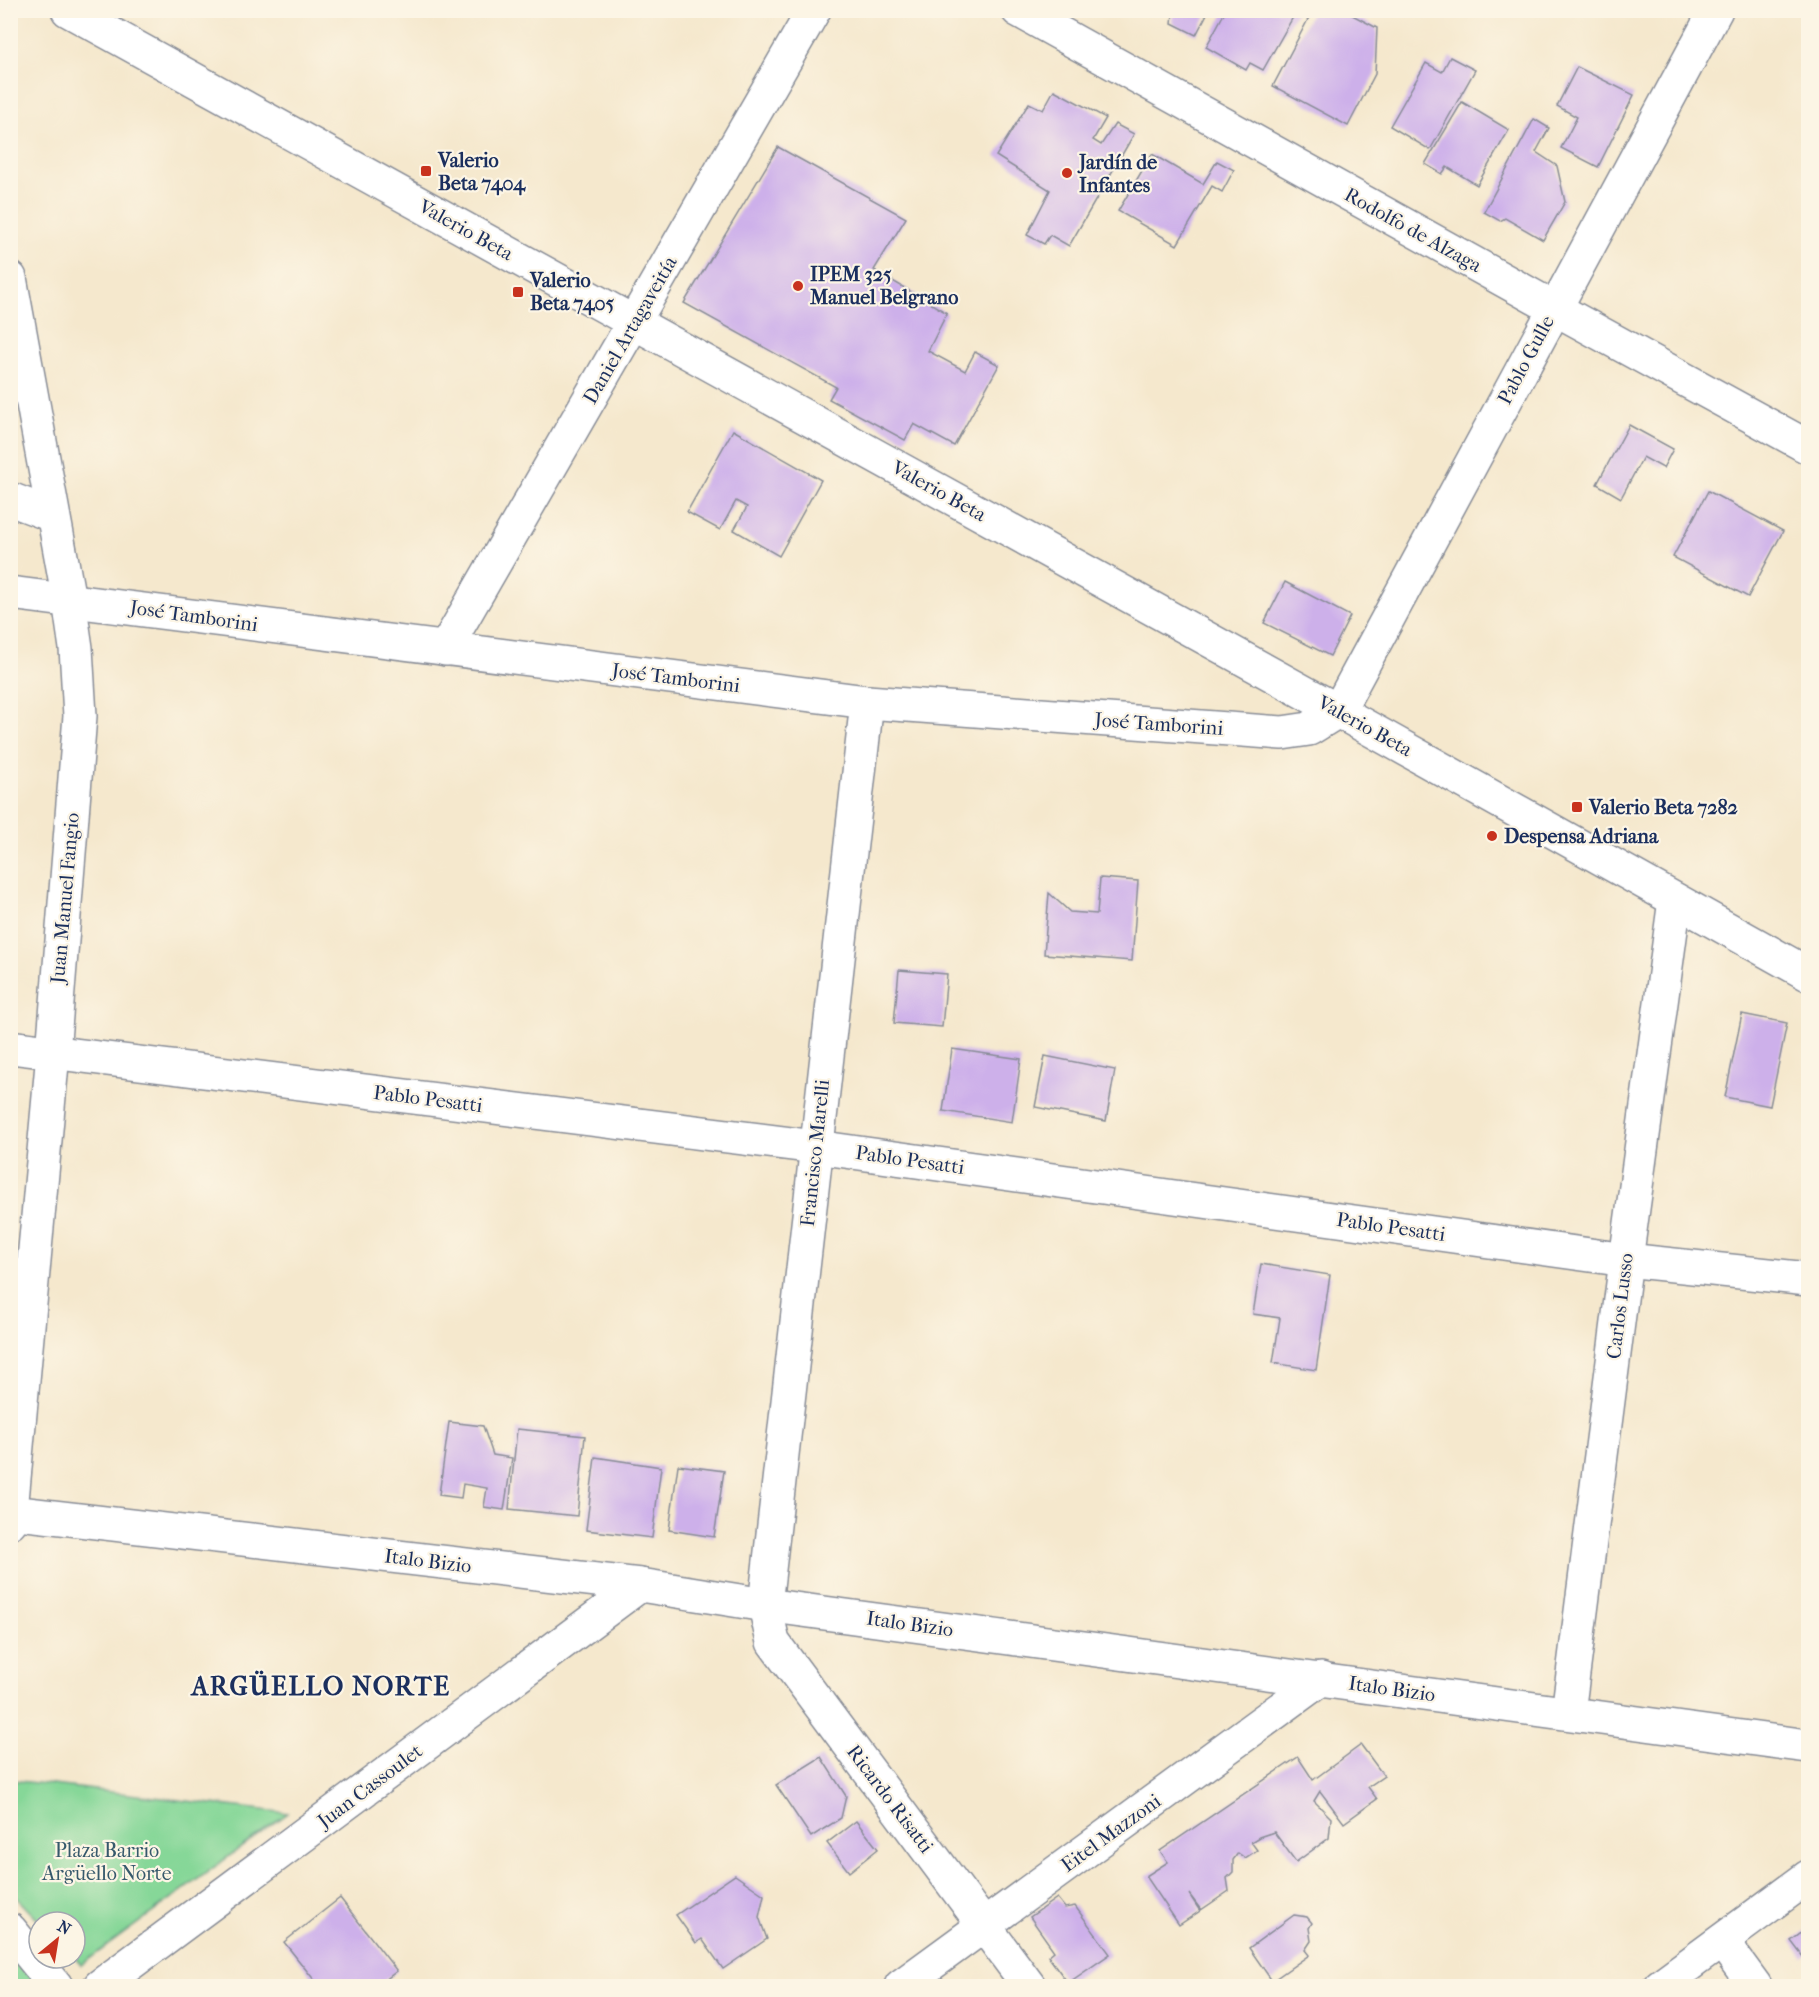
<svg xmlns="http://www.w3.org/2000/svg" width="1819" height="1997" font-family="'IM FELL French Canon',serif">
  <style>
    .green { fill: #86d798; stroke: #50837b; stroke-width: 1.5 }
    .building { fill: #cdb0ea }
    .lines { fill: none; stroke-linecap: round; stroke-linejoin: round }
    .minor-casing { stroke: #888c96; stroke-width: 36 }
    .major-casing { stroke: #888c96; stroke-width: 36 }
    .minor { stroke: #fff; stroke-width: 33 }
    .major { stroke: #fff; stroke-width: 33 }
    .poi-dot { fill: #c8321e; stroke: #fcf5e5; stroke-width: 2 }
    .labels { text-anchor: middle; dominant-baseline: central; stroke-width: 4.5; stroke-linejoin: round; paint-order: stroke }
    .poi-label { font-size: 20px; font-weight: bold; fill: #1b2f5e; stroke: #fcf5e5; text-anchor: start }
    .street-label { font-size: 20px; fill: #1b2f5e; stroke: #fcf5e5 }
    .park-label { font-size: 20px; fill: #36596c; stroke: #fcf5e5 }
    .district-label { font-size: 26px; font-weight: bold; letter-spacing: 1.5px; fill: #1b2f5e; stroke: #fcf5e5 }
  </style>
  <rect width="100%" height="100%" fill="#fcf5e5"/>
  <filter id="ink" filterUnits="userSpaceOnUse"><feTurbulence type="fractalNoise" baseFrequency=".0167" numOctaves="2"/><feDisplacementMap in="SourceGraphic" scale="12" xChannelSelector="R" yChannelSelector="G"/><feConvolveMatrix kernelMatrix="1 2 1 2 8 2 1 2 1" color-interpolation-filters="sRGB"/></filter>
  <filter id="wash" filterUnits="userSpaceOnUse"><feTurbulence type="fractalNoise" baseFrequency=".008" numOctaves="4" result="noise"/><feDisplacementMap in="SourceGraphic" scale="24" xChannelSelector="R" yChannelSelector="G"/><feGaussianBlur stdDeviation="1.35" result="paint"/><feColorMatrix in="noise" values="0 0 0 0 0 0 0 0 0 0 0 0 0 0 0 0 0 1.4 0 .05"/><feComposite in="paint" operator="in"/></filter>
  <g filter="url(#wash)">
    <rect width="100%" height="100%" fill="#f5e8cd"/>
    <g class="green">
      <path d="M11 1780 288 1813 81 1965 75 1958V1922H40L11 1892Z"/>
      <path d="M11 1946 42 1986H11Z"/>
    </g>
    <g id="blocks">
      <g class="building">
        <path d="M1168 10H1209L1196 35 1172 23 1173 14Z"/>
        <path d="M1226 10H1297L1263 70 1250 63 1246 70 1206 47Z"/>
        <path d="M1313 10H1343L1377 28 1375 74 1348 126 1273 86Z"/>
        <path d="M1450 57 1475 70 1430 150 1390 126 1426 63 1442 72Z"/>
        <path d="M1577 67 1634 95 1598 167 1561 148 1577 117 1557 106Z"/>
        <path d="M1054 90 1106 118 1093 140 1101 145 1115 124 1134 134 1069 246 1050 235 1044 244 1027 235 1050 190 996 156 1029 103 1043 110Z"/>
        <path d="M1462 102 1509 130 1477 185 1447 167 1442 174 1425 164Z"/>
        <path d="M1534 119 1549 128 1536 152 1557 166 1565 202 1543 240 1505 218 1500 221 1484 212Z"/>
        <path d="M778 147 906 218 874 270 947 313 928 351 965 371 975 352 999 365 954 446 914 424 905 440 829 399 836 387 684 303Z"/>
        <path d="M1152 154 1203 184 1217 161 1234 170 1222 192 1212 186 1177 245 1118 211Z"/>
        <path d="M1629 425 1673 449 1663 468 1643 457 1621 498 1597 484Z"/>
        <path d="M733 430 821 480 779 556 734 530 747 507 736 501 720 530 687 512Z"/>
        <path d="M1708 491 1783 531 1748 597 1673 557Z"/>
        <path d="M1285 582 1350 616 1330 656 1264 623Z"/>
        <path d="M1100 878 1138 881 1132 961 1044 954 1049 893 1070 912 1097 914Z"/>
        <path d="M899 970 947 974 942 1027 894 1023Z"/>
        <path d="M1742 1014 1787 1023 1770 1106 1725 1097Z"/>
        <path d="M952 1049 1021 1059 1012 1122 943 1111Z"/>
        <path d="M1045 1056 1115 1070 1106 1121 1035 1107Z"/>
        <path d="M1261 1264 1330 1275 1316 1370 1273 1363 1280 1318 1253 1314Z"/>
        <path d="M449 1422 483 1426 493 1455 512 1458 504 1510 484 1507 487 1488 463 1484 461 1498 439 1495Z"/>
        <path d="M517 1429 585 1436 577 1516 509 1509Z"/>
        <path d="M595 1457 661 1467 652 1538 586 1530Z"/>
        <path d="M678 1465 724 1471 714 1537 669 1530Z"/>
        <path d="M1361 1745 1384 1776 1368 1787 1377 1799 1344 1823 1320 1791 1314 1801 1331 1818 1329 1838 1296 1862 1274 1832 1259 1837 1251 1842 1257 1850 1245 1858 1238 1853 1233 1860V1872L1227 1878 1229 1891 1201 1910 1189 1894 1200 1911 1179 1925 1146 1876 1168 1862 1160 1851 1298 1757 1313 1780Z"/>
        <path d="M821 1757 846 1796 841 1818 811 1837 776 1785Z"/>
        <path d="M856 1821 878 1849 849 1872 827 1843Z"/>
        <path d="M735 1875 764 1895 759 1917 767 1939 723 1969 702 1939 696 1943 676 1915Z"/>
        <path d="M340 1898 397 1971 377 1986H319L284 1942Z"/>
        <path d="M1057 1898 1065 1908 1075 1906 1110 1954 1068 1983 1048 1956 1054 1951 1030 1917Z"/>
        <path d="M1294 1915 1307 1917 1312 1923 1309 1928 1311 1941 1305 1950 1309 1955 1272 1981 1249 1948Z"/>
        <path d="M1808 1928V1954L1804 1958 1791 1941Z"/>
      </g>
    </g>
  </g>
  <g filter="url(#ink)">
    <use href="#blocks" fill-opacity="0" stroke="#888c96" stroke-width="1.5"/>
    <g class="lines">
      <g class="minor-casing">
        <g id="minor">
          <path d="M1018 10 1554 308 1808 447"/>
          <path d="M10 499 52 515"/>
          <path d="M10 593 867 702 1282 733 1309 729 1338 711 1716 10"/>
          <path d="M445 649 814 10"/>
          <path d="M867 702 765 1605 773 1642 1029 1986"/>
          <path d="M10 1047 816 1147 1626 1260 1808 1279"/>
          <path d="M10 1512 640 1585 765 1605 1808 1746"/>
          <path d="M1568 1713 1626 1260 1675 900"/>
          <path d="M10 1930 56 1986"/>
          <path d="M1722 1941 1755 1986"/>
          <path d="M100 1986 640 1585"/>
          <path d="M901 1986 1321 1679"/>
        </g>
      </g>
      <g class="major-casing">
        <g id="major">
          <path d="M68 10 1338 711 1808 974"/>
          <path d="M10 278 69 600 76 648 80 716 53 1053 10 1522"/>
          <path d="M1660 1986 1808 1877"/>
        </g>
      </g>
      <use href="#minor" class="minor"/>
      <use href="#major" class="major"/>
    </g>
  </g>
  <g class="poi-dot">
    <rect x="420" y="165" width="12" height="12" rx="3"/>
    <circle cx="1067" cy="173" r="6"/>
    <circle cx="798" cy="286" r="6"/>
    <rect x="512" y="286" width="12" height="12" rx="3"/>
    <rect x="1571" y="801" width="12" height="12" rx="3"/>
    <circle cx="1492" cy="836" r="6"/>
  </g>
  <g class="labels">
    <g class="poi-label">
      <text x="438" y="160">Valerio<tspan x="438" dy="23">Beta 7404</tspan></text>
      <text x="1079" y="162">Jardín de<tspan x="1079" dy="23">Infantes</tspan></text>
      <text x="810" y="274">IPEM 325<tspan x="810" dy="23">Manuel Belgrano</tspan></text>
      <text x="530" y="280">Valerio<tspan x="530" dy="23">Beta 7405</tspan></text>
      <text x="1589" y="807">Valerio Beta 7282</text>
      <text x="1504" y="836">Despensa Adriana</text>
    </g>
    <g class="street-label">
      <text transform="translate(466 230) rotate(29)">Valerio Beta</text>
      <text transform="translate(1413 230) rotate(29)">Rodolfo de Alzaga</text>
      <text transform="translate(630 330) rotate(-60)">Daniel Artagaveitía</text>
      <text transform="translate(1526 360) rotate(-62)">Pablo Gulle</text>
      <text transform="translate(939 491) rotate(29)">Valerio Beta</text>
      <text transform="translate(194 616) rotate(8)">José Tamborini</text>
      <text transform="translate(676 678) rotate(7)">José Tamborini</text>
      <text transform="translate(1159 724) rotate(4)">José Tamborini</text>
      <text transform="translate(1365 726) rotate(29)">Valerio Beta</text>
      <text transform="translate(65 898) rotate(-85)">Juan Manuel Fangio</text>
      <text transform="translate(428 1099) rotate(7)">Pablo Pesatti</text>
      <text transform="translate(815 1153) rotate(-84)">Francisco Marelli</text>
      <text transform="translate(910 1160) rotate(8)">Pablo Pesatti</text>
      <text transform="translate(1391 1227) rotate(8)">Pablo Pesatti</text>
      <text transform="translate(1620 1306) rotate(-83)">Carlos Lusso</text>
      <text transform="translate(428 1561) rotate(7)">Italo Bizio</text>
      <text transform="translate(910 1624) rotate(8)">Italo Bizio</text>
      <text transform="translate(1392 1689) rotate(8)">Italo Bizio</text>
      <text transform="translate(370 1786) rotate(-37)">Juan Cassoulet</text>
      <text transform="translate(890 1799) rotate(53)">Ricardo Risatti</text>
      <text transform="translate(1111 1833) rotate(-36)">Eitel Mazzoni</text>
    </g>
    <g class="park-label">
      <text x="107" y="1850">Plaza Barrio<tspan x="107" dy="23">Argüello Norte</tspan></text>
    </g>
    <g class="district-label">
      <text x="321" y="1686">ARGÜELLO NORTE</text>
    </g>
  </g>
  <rect width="1819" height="1997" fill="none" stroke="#fcf5e5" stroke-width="36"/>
  <g transform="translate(57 1940) rotate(30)"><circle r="28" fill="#fcf5e5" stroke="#a2a6af" stroke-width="1.5"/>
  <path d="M0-4.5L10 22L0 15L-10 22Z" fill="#c8321e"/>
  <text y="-9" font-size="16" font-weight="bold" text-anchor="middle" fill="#1b2f5e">N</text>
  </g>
</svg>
